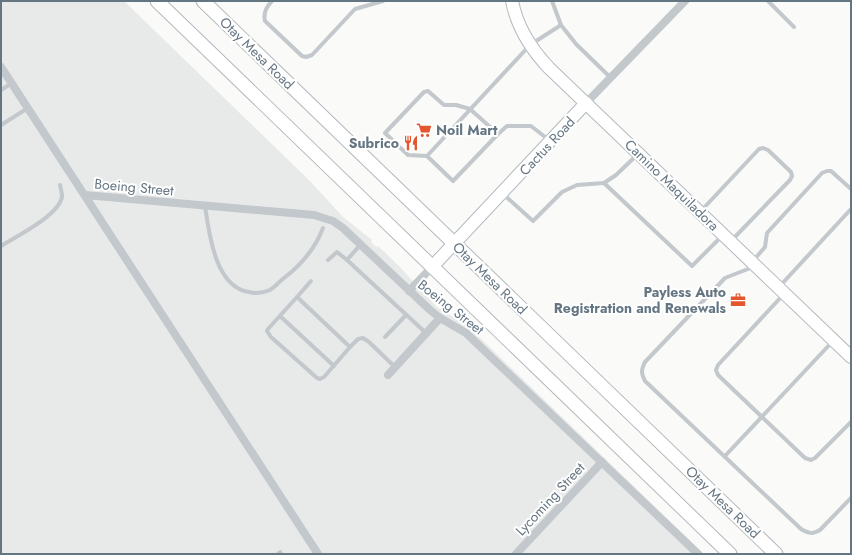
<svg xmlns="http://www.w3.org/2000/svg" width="852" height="555" font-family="Jost,sans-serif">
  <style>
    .built { fill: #e8e9e9 }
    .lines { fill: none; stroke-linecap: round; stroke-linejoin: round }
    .secondary-casing { stroke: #b3babf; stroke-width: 14 }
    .primary-casing { stroke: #b5babe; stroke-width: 15 }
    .lane { stroke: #c3c8cc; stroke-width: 4 }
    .street { stroke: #c3c8cc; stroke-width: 8 }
    .secondary { stroke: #fff; stroke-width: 12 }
    .primary { stroke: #fff; stroke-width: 13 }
    .labels { text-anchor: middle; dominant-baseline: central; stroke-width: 4; stroke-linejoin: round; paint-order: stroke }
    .street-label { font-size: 14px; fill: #657683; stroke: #fff }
    .poi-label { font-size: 14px; font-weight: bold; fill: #657683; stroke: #fff; text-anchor: end }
  </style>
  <rect width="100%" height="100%" fill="#fafaf8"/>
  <path class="built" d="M1 1H124L310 181 343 217 372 240 371 242 376 247 378 246 395 262 438 308 461 322 474 332 704 554H1Z"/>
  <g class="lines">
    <g class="secondary-casing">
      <g id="secondary">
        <path d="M512 1C517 27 531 49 549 68L851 357"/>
        <path d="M432 267 586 103"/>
      </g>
    </g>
    <g class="primary-casing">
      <g id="primary">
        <path d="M157 1 730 554"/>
        <path d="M203 1 776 554"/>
      </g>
    </g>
    <g class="lane">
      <path d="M272 1C266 7 263 13 265 21L302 56 306 57 312 55 355 9 383 1"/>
      <path d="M552 1 561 25"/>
      <path d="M768 1 794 27"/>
      <path d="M1 90 12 83"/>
      <path d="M1 125 28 108"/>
      <path d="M498 134 507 126H531L549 140"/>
      <path d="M427 156 408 155 385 133 424 92 428 91 444 105H456L470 109 498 134 453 181 427 156 530 45 561 25 576 44 611 78"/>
      <path d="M604 183 692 266 722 236"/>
      <path d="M502 193 533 221 562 192 577 185 604 183 616 175 638 154"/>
      <path d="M205 206C209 233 215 287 249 292 256 294 263 293 270 290 275 287 279 282 284 278 301 265 315 249 323 228"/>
      <path d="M700 212 759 149 763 148 768 150 791 172 792 176 790 180 731 241"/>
      <path d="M361 244 347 260 426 333"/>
      <path d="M1 246C17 236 58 216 62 197 62 193 61 189 60 185"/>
      <path d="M328 260 337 252 347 260"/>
      <path d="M752 262 765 247 767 233 822 173 827 171H831L851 189"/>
      <path d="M753 267 725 278 645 362C641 370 641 373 645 381L801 529C809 534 813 534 820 530L851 498"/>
      <path d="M311 281 297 297 350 347 358 339 363 338 369 342 395 367"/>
      <path d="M779 287 851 209"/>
      <path d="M783 295 718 365 716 370 718 375 805 458 811 460 815 458 851 422"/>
      <path d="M297 297 268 329 267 331 271 337 317 378 320 379 324 377 350 347"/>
      <path d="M280 316 334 366"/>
      <path d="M385 337 406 315"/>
      <path d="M725 456 833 341"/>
      <path d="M278 554 280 552 281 554"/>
    </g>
    <g class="street">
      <path d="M1 67 318 554"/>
      <path d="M586 103 685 1"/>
      <path d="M85 195 314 215 333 221 343 228 430 310 440 318 466 333 698 554"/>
      <path d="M409 291 432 267"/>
      <path d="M388 375 440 318"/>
      <path d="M516 554 602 462"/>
    </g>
    <use href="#secondary" class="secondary"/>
    <use href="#primary" class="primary"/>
  </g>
  <defs>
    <g id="supermarket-bare" transform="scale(1.2)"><path d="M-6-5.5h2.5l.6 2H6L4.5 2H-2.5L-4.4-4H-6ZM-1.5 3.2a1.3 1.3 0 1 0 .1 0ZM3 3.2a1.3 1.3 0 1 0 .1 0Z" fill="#e4572e" stroke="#fff" stroke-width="2.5" paint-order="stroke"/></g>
    <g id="restaurant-bare" transform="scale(1.2)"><path d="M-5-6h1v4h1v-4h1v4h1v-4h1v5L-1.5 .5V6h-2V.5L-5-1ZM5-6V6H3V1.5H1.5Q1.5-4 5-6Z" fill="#e4572e" stroke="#fff" stroke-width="2.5" paint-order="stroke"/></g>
    <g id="office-bare" transform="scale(1.2)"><path d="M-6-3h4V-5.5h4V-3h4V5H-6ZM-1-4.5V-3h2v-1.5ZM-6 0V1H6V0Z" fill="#e4572e" stroke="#fff" stroke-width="2.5" paint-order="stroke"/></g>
  </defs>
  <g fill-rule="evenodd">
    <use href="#supermarket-bare" x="424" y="130"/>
    <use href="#restaurant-bare" x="411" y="143"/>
    <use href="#office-bare" x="738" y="300"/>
  </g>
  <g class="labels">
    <g class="street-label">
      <text transform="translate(257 53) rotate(44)">Otay Mesa Road</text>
      <text transform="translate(547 146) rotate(-47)">Cactus Road</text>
      <text transform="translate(672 185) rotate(44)">Camino Maquiladora</text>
      <text transform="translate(134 187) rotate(5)">Boeing Street</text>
      <text transform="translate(490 278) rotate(44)">Otay Mesa Road</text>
      <text transform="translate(451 307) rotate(38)">Boeing Street</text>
      <text transform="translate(550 499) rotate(-47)">Lycoming Street</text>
      <text transform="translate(723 502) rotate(44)">Otay Mesa Road</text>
    </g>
    <g class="poi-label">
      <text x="436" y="130" text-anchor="start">Noil Mart</text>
      <text x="399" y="143">Subrico</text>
      <text x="726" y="292">Payless Auto<tspan x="726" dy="16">Registration and Renewals</tspan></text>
    </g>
  </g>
  <rect width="852" height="555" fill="none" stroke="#657683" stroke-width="4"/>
</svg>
